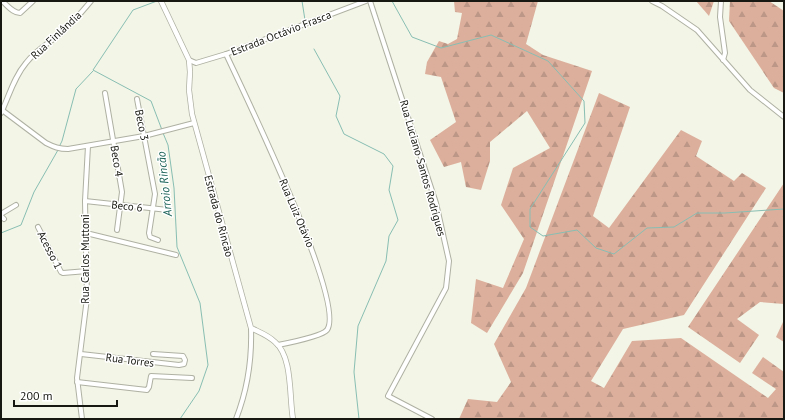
<svg xmlns="http://www.w3.org/2000/svg" width="785" height="420" font-family="'PT Sans',sans-serif">
  <style>
    .forest { fill: url(#forest-firs) }
    .lines { fill: none; stroke-linecap: round; stroke-linejoin: round }
    .stream { stroke: #88beb3; stroke-width: 1 }
    .minor-casing { stroke: #afb1a3; stroke-width: 6 }
    .tertiary-casing { stroke: #afb1a3; stroke-width: 6 }
    .minor { stroke: #fff; stroke-width: 4 }
    .tertiary { stroke: #fff; stroke-width: 4.5 }
    .labels { text-anchor: middle; dominant-baseline: central; stroke-width: 3; stroke-linejoin: round; paint-order: stroke }
    .street-label { font-size: 11px; fill: #181813; stroke: #fff }
    .water-label { font-size: 12px; font-style: italic; fill: #196156; stroke: #fff }
  </style>
  <defs>
    <pattern id="forest-firs" width="22" height="20" patternUnits="userSpaceOnUse"><rect width="22" height="20" fill="#dcaf9c"/><path d="M5 1l3.5 6h-7zM16 11l3.5 6h-7z" fill="#bc9686"/></pattern>
  </defs>
  <rect width="100%" height="100%" fill="#f3f5e6"/>
  <g class="forest">
    <path d="M454 1H538L526 44 543 55 592 71 523 273 487 333 471 323 476 279 503 288 524 239 501 205 513 168 550 148 527 111 490 142V161L481 190 466 187 461 162 444 167 430 140 456 122 441 77 425 74 427 62 439 41 448 44 457 39 462 13 455 12Z"/>
    <path d="M696 1H714L709 16Z"/>
    <path d="M730 1H769L784 11V93L774 88 729 21Z"/>
    <path d="M599 93 630 107 593 216 609 228 681 130 702 141 696 156 734 181 742 173 766 188 684 315 623 329 591 381 604 388 632 341 681 338 768 398 776 389 752 373 763 357 784 372V419H459L468 399 497 402 511 382 494 344 526 288Z"/>
    <path d="M784 183V304L760 302 737 319 759 335 740 363 688 327Z"/>
    <path d="M784 320V342L776 337Z"/>
  </g>
  <g class="lines">
    <g class="stream">
      <path d="M157 1 133 10 93 70 151 101 162 130"/>
      <path d="M302 1 305 20"/>
      <path d="M392 1 412 37 441 48 491 35 548 61 584 101 585 123 530 209V227L543 236 577 230 596 248 614 254 647 228 674 227 697 213H725L784 209"/>
      <path d="M314 49 340 96 336 116 344 134 384 154 393 166 389 190 398 220 389 236 386 261 358 326 354 372 359 419"/>
      <path d="M163 133 168 145 174 188 177 247 200 303 208 365 199 391 180 419"/>
      <path d="M59 147 62 141 76 89 93 71"/>
      <path d="M1 233 21 225 34 192 58 150"/>
    </g>
    <g class="minor-casing">
      <g id="minor">
        <path d="M2 1C8 6 13 13 20 13L33 1"/>
        <path d="M370 1 436 203 449 261 446 288 388 396 432 419"/>
        <path d="M652 1 662 6 697 30 750 90 784 117"/>
        <path d="M721 1 720 17 725 53 723 60"/>
        <path d="M226 54C243 91 347 303 327 330 322 336 288 343 278 345"/>
        <path d="M189 60 196 63 226 54 366 1"/>
        <path d="M105 93 122 192 117 230"/>
        <path d="M137 99 155 194 149 233 150 237 158 240"/>
        <path d="M2 110 46 143C54 147 59 149 68 149L144 136 194 123"/>
        <path d="M1 113C9 96 14 77 26 63 35 51 47 44 59 35 71 25 81 13 91 1"/>
        <path d="M85 201 168 210"/>
        <path d="M1 214 16 205"/>
        <path d="M1 216 4 219"/>
        <path d="M38 227 61 272 63 273 87 271"/>
        <path d="M86 233 176 255"/>
        <path d="M81 354 179 365 184 364 185 360 183 356 153 354"/>
        <path d="M77 382 147 390 149 387 151 376 192 378"/>
        <path d="M82 419 77 378 87 298 85 201 88 146"/>
        <path d="M236 419C247 391 252 358 251 328"/>
      </g>
    </g>
    <g class="tertiary-casing">
      <path id="tertiary" d="M161 1 189 60 190 72 189 90 192 114 251 328C259 332 268 335 275 342 293 357 289 397 293 419"/>
    </g>
    <use href="#minor" class="minor"/>
    <use href="#tertiary" class="tertiary"/>
  </g>
  <g class="labels">
    <g class="street-label">
      <text transform="translate(281 33) rotate(-21)">Estrada Octávio Frasca</text>
      <text transform="translate(56 35) rotate(-43)">Rua Finlândia</text>
      <text transform="translate(142 125) rotate(79)">Beco 3</text>
      <text transform="translate(117 161) rotate(81)">Beco 4</text>
      <text transform="translate(423 168) rotate(74)">Rua Luciano Santos Rodrigues</text>
      <text transform="translate(127 206) rotate(6)">Beco 6</text>
      <text transform="translate(297 213) rotate(67)">Rua Luiz Otávio</text>
      <text transform="translate(219 216) rotate(75)">Estrada do Rincão</text>
      <text transform="translate(50 250) rotate(63)">Acesso 1</text>
      <text transform="translate(85 259) rotate(-90)">Rua Carlos Muttoni</text>
      <text transform="translate(130 360) rotate(7)">Rua Torres</text>
    </g>
    <g class="water-label">
      <text transform="translate(164 184) rotate(-96)">Arroio Rincão</text>
    </g>
  </g>
  <rect width="785" height="420" fill="none" stroke="#181813" stroke-width="4"/>
  <path d="M14 400v6h103v-6" fill="none" stroke="#181813" stroke-width="2"/>
  <text x="20" y="400" font-size="12" fill="#181813" stroke="#ffffff" stroke-width="3" paint-order="stroke">200 m</text>
</svg>
